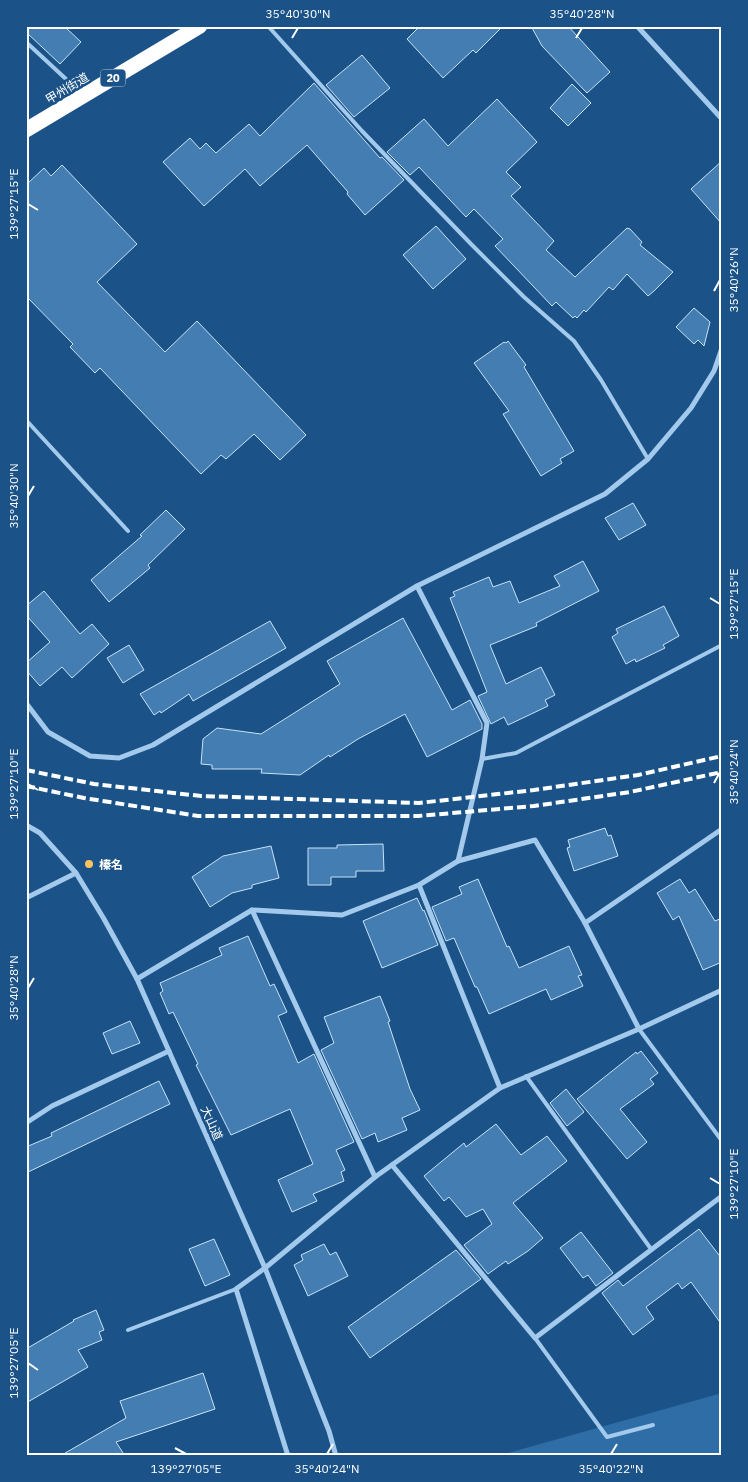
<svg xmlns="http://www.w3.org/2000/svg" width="748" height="1482" font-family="'IBM Plex Sans','Noto Sans JP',sans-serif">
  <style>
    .green { fill: #2e6da6 }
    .building { fill: #437db1; stroke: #c8e2f9 }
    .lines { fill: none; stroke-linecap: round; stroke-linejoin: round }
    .lane { stroke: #a3caec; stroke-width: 4 }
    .street { stroke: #a3caec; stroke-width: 5 }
    .highway { stroke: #fff; stroke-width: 15 }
    .rail { stroke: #fff; stroke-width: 4; stroke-dasharray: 9 4; stroke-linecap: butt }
    .ticks { fill: none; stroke: #fff; stroke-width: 2 }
    .poi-dot { fill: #fec360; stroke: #1b5388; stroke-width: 2 }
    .labels { text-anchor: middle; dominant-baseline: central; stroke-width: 5; stroke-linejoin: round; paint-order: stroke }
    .shield { fill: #1b5388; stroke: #bbcbdb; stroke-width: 1 }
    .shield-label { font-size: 11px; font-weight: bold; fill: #fff }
    .street-label { font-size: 12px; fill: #fff; stroke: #1b5388 }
    .poi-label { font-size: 12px; font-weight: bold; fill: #fff; stroke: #1b5388; text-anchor: start }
    .neatline { fill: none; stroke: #fff; stroke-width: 2 }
    .ticks-label { font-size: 12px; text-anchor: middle; fill: #fff }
  </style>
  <rect width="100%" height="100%" fill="#1b5388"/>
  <path class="green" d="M722 1393V1452L705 1456H497Z"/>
  <g class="building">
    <path d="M26 26H64L81 42 60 64 26 32Z"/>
    <path d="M420 26H503L476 53 473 50 443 78 407 39Z"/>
    <path d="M531 26H568L610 72 587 93 542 46Z"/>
    <path d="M362 55 390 88 354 117 326 85Z"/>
    <path d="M314 83 380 158 382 157 404 180 365 215 347 194 348 192 307 145 260 186 245 169 204 206 163 162 190 138 200 149 206 143 216 153 249 124 260 136Z"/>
    <path d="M572 84 591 103 568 126 550 108Z"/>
    <path d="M497 99 537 142 506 172 521 187 511 196 554 241 546 250 575 277 627 228 630 229 642 242 640 245 673 272 654 291 648 296 627 274 613 290 609 287 586 312 584 310 577 318 575 316 573 318 556 302 552 306 495 246 503 239 474 209 466 217 419 167 410 175 387 152 424 119 448 146Z"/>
    <path d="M722 161V224L691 189Z"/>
    <path d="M62 165 137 244 97 282 165 352 197 321 306 435 280 460 254 434 226 459 221 455 201 474 100 368 95 373 70 347 73 344 26 296V185L44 168 51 176Z"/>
    <path d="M436 226 466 259 433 289 403 255Z"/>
    <path d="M694 308 710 322 704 346 698 340 694 344 676 327Z"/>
    <path d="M508 341 526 365 524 367 574 451 560 459 562 463 541 476 503 414 509 411 474 363 504 342 506 343Z"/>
    <path d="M633 503 646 525 619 540 605 518Z"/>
    <path d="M166 510 185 529 148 565 150 568 109 602 91 580 142 536 140 535Z"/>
    <path d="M583 561 599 591 536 623 537 626 490 645 506 684 541 667 555 695 545 700 548 706 508 725 504 717 491 724 478 696 487 692 450 598 455 596 453 592 489 577 493 587 510 581 519 603 560 586 554 576Z"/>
    <path d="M44 591 80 634 92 624 109 644 72 678 62 667 40 686 26 670V663L50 642 26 615V606Z"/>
    <path d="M664 606 679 636 663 645 665 648 636 662 635 659 626 664 612 637 618 633 616 629Z"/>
    <path d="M403 618 452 710 470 700 482 724V729L427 757 405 714 358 739 330 757 329 755 300 775 261 773 262 769H212V765L201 764 203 739 217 728 261 734 340 684 327 661Z"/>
    <path d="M270 621 286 648 193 701 189 694 161 713 160 711 154 715 140 694Z"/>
    <path d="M129 645 144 670 123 683 107 658Z"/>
    <path d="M605 828 608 836 611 835 618 856 574 871 567 848 570 847 568 840Z"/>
    <path d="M383 844 384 871H356V877H331V885H308V848H337V845Z"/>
    <path d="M271 846 279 878 252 885V888L232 893 210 907 192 877 223 856Z"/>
    <path d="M478 879 507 947 509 946 519 968 569 946 582 975 578 976 583 986 551 1000 546 989 489 1014 477 987H475L454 938 446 941 432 907 462 894 459 887Z"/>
    <path d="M680 879 689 893 695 889 715 921 722 918V962L703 970 679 916 673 920 657 893Z"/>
    <path d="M417 898 423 911 424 910 438 945 382 968 363 921Z"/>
    <path d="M248 936 270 986 274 984 287 1012 278 1016 298 1063 314 1054 354 1142 336 1150 345 1170 341 1172 344 1181 313 1194 317 1201 292 1212 278 1180 313 1164 290 1109 231 1135 196 1065 198 1064 173 1012 169 1014 160 993 163 991 160 983 222 955 219 948Z"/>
    <path d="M380 996 390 1021 388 1022 410 1089 420 1110 402 1118 407 1130 378 1142 375 1133 362 1139 321 1050 334 1043 324 1017Z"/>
    <path d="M130 1021 140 1043 112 1054 103 1033Z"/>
    <path d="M641 1051 658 1073 650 1079 654 1084 620 1109 647 1142 627 1159 577 1099 636 1052 637 1054Z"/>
    <path d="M159 1081 170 1104 26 1173V1147L52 1136 51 1133Z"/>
    <path d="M566 1089 584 1112 567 1126 550 1103Z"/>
    <path d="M496 1124 521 1155 547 1136 567 1161 513 1203 543 1238 528 1251 508 1264 506 1261 488 1274 464 1245 492 1224 483 1209 466 1217 449 1197 444 1201 424 1176 464 1143 466 1147Z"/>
    <path d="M699 1229 722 1259V1325L691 1282 682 1289 678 1283 646 1307 654 1319 633 1335 602 1293 618 1280 623 1286Z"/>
    <path d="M581 1232 613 1273 596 1286 588 1275 583 1278 560 1248Z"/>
    <path d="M214 1239 230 1275 205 1286 189 1249Z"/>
    <path d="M324 1244 330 1255 336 1252 348 1276 308 1296 294 1265 303 1260 301 1255Z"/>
    <path d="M456 1250 481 1279 370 1358 348 1327Z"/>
    <path d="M96 1310 104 1330 99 1332 102 1340 78 1350 88 1367 26 1403V1349L74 1321 73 1320Z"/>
    <path d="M203 1373 215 1409 116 1442 125 1456H60L126 1418 120 1401Z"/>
  </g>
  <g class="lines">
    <g class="lane">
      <path d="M268 26 362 131 471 244 524 297 574 341 601 380 648 459"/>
      <path d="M26 42 80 92"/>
      <path d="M26 420 128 531"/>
      <path d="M482 759 516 753 722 645"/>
      <path d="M639 1029 722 1141"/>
      <path d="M526 1076 651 1249"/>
      <path d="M128 1330 236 1289"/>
      <path d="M535 1338 607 1437 653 1425"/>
    </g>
    <g class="street">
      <path d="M637 26 722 119"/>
      <path d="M26 703 48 732 90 756 119 758 153 745 417 586 605 494 648 459 691 408 714 371 722 348"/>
      <path d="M26 825 40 833 76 873 104 919 137 979 265 1268 329 1431 336 1456"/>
      <path d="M458 861 535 840 585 923 639 1029"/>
      <path d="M419 885 500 1088"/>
      <path d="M26 898 76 873"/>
      <path d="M252 910 375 1177"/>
      <path d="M585 923 722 829"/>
      <path d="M137 979 252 910 342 915 419 885 458 861 482 759 487 723 417 586"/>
      <path d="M26 1123 52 1106 169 1051"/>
      <path d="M392 1165 535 1338 722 1196"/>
      <path d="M288 1456 236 1289 265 1268 375 1177 500 1088 639 1029 722 990"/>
    </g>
    <path class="highway" d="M26 130 200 26"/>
    <g class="rail">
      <path d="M26 770 94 784 201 796 419 803 534 790 638 775 722 756"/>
      <path d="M26 786 84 798 198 816H418L534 806 630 792 722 772"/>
    </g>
  </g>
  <path class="ticks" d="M292 38 298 28M576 38 582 28M28 204 38 210M714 291 720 280M28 496 34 486M710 598 720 604M714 783 720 772M28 784 38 790M28 988 34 978M710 1178 720 1184M28 1363 38 1370M175 1448 186 1454M327 1454 333 1444M611 1454 617 1444"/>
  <circle class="poi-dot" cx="89" cy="864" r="5"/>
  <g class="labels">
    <rect class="shield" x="100.5" y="69.5" width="25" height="17" rx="4"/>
    <g class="shield-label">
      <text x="113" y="78">20</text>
    </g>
    <g class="street-label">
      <text transform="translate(67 88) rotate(-31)">甲州街道</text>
      <text transform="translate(212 1123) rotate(66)">大山道</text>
    </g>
    <g class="poi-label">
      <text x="99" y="864">榛名</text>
    </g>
  </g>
  <rect width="748" height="1482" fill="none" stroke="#1b5388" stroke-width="55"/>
  <rect x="28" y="28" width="692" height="1426" class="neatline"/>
  <g class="ticks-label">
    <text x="298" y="18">35°40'30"N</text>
    <text x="582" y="18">35°40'28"N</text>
    <text transform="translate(14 204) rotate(-90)" y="4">139°27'15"E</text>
    <text transform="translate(734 280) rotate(-90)" y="4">35°40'26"N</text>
    <text transform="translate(14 496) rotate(-90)" y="4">35°40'30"N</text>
    <text transform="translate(734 604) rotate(-90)" y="4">139°27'15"E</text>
    <text transform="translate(734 772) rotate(-90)" y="4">35°40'24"N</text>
    <text transform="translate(14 784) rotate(-90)" y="4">139°27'10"E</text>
    <text transform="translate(14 988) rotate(-90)" y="4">35°40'28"N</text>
    <text transform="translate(734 1184) rotate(-90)" y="4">139°27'10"E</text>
    <text transform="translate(14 1363) rotate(-90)" y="4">139°27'05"E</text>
    <text x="186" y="1473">139°27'05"E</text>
    <text x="327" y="1473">35°40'24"N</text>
    <text x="611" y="1473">35°40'22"N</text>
  </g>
</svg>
